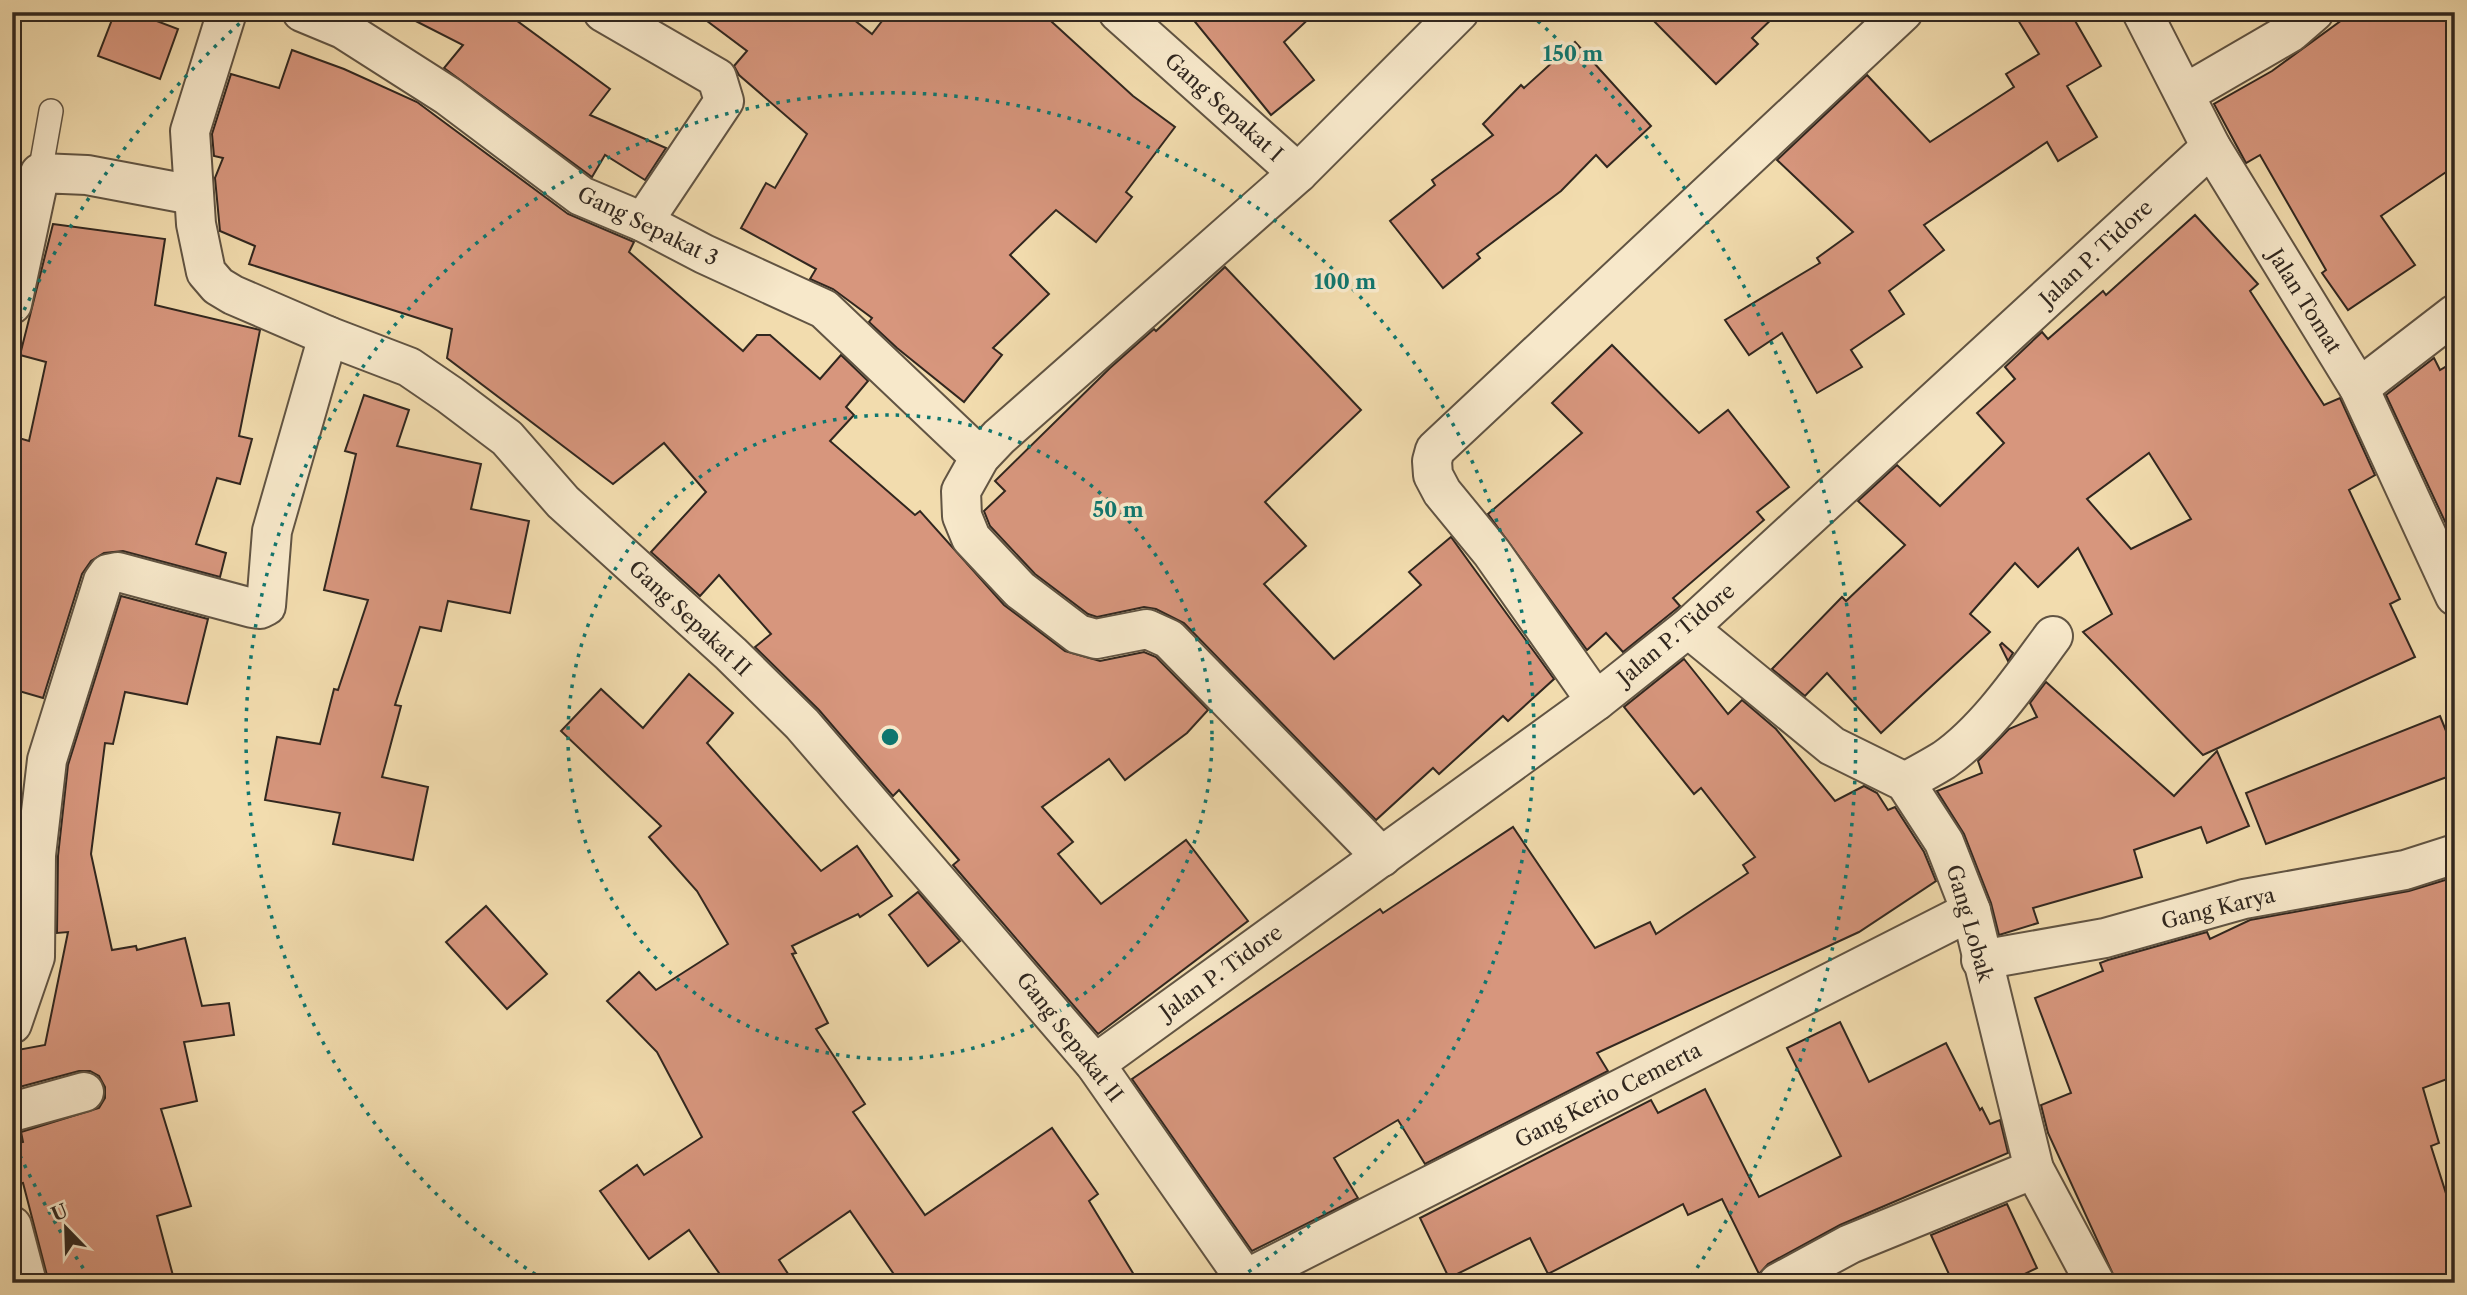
<svg xmlns="http://www.w3.org/2000/svg" width="2467" height="1295" font-family="'Libre Caslon Text',serif">
  <style>
    .building { fill: #d7967d; stroke: #31271f; stroke-width: 2; fill-rule: evenodd }
    .lines { fill: none; stroke-linecap: round; stroke-linejoin: round }
    .lane-casing { stroke: #615443; stroke-width: 26 }
    .street-casing { stroke: #615443; stroke-width: 42 }
    .lane { stroke: #f7e8ca; stroke-width: 23 }
    .street { stroke: #f7e8ca; stroke-width: 38 }
    .ring { fill: none; stroke: #0f766e; stroke-width: 3.5; stroke-dasharray: 3.5 7 }
    .labels { text-anchor: middle; dominant-baseline: central; stroke-width: 7; stroke-linejoin: round; paint-order: stroke }
    .street-label { font-size: 21px; fill: #31271f; stroke: #f7e8ca }
    .centre { fill: #0f766e; stroke: #f7e8ca; stroke-width: 3.5 }
    .ring-label { font-size: 21px; text-anchor: middle; font-weight: bold; fill: #0f766e; stroke: #f7e8ca; stroke-width: 7; stroke-linejoin: round; paint-order: stroke }
  </style>
  <rect width="100%" height="100%" fill="#f2dcae"/>
  <filter id="stains"><feTurbulence type="fractalNoise" baseFrequency=".00286" numOctaves="4"/><feColorMatrix values="0 0 0 0 .2 0 0 0 0 .09 0 0 0 0 .02 0 0 0 .5 -.17"/></filter>
  <radialGradient id="worn" r=".72"><stop offset=".6" stop-color="#630" stop-opacity="0"/><stop offset="1" stop-color="#630" stop-opacity=".3"/></radialGradient>
  <g class="building">
    <path d="M115 12H133L178 29 160 79 98 56Z"/>
    <path d="M398 12H505L610 89 590 115 666 148 645 180 605 155 592 177 444 68 463 45Z"/>
    <path d="M695 12H844L872 34 889 12H1041L1133 96 1175 127 1126 192 1132 197 1096 242 1056 210 1010 255 1049 294 993 348 1002 355 964 402 897 348 869 322 872 318 833 289 810 279 816 269 741 228 766 183 775 188 807 134 739 75 734 66 747 51Z"/>
    <path d="M1187 12H1316L1284 42 1314 80 1271 115Z"/>
    <path d="M1645 12H1779L1752 38 1758 44 1716 84Z"/>
    <path d="M2013 12H2070L2101 66 2067 86 2097 137 2058 161 2047 142 1924 225 1944 250 1889 291 1904 314 1851 350 1862 367 1817 393 1782 333 1749 355 1725 320 1820 263 1817 258 1853 232 1777 160 1867 75 1930 142 2014 87 2006 74 2039 54Z"/>
    <path d="M2353 12H2455V166L2381 216 2415 265 2348 310 2322 273 2326 270 2260 155 2246 163 2214 104 2272 71Z"/>
    <path d="M1575 42 1651 126 1607 167 1596 155 1561 191 1477 254 1480 258 1443 288 1390 221 1435 185 1432 180 1493 135 1483 124 1521 85 1524 88Z"/>
    <path d="M292 50 344 69 417 102 568 214 634 242 629 252 743 351 757 335H770L820 379 841 355 868 381 846 407 854 415 830 441 915 515 920 511 1004 605 1065 651 1100 661 1144 652 1156 657 1208 710 1187 733 1125 780 1109 759 1042 807 1073 842 1058 854 1101 904 1186 840 1248 921 1098 1034 953 865 959 860 899 790 893 796 819 710 755 647 771 634 719 575 700 596 651 552 706 492 664 443 613 484 447 358 452 329 249 264 255 246 220 231 215 178 223 158 214 156 212 134 231 74 279 88Z"/>
    <path d="M2195 215 2258 284 2250 291 2324 405 2340 398 2375 475 2349 490 2400 599 2390 604 2415 657 2203 755 2083 632 2112 614 2078 548 2038 587 2015 563 1970 614 1990 632 1881 733 1827 673 1805 696 1772 669 1842 597 1846 601 1905 545 1858 501 1897 465 1940 506 2004 443 1977 413 2015 379 2005 367 2042 332 2048 339 2103 291 2106 295ZM2149 453 2191 519 2131 549 2087 499Z"/>
    <path d="M53 224 165 239 155 305 260 330 239 436 252 439 240 484 217 478 196 544 226 553 220 577 123 551 104 553 91 561 82 574 43 698 12 689V436L29 441 46 362 20 355Z"/>
    <path d="M1225 267 1361 410 1265 502 1306 546 1264 584 1334 659 1421 585 1409 572 1451 537 1554 679 1508 721 1503 716 1439 774 1433 768 1376 820 1184 623 1156 609 1144 607 1097 617 1088 614 1035 574 990 526 984 511 1005 491 995 481 1110 368 1154 329 1156 331Z"/>
    <path d="M1612 345 1699 433 1728 410 1789 487 1757 512 1764 520 1673 598 1680 606 1623 652 1606 633 1587 650 1488 514 1582 433 1552 403Z"/>
    <path d="M2434 358 2440 370 2455 361V543L2386 395Z"/>
    <path d="M364 395 409 410 397 446 481 464 471 509 529 521 510 613 448 601 441 631 420 627 395 705 401 706 382 777 428 787 413 860 333 844 340 813 265 800 277 737 320 744 334 689 338 690 368 600 324 590 356 454 345 451Z"/>
    <path d="M121 596 208 619 187 704 125 692 113 744 105 743 91 854 112 950 136 946 137 950 185 938 202 1006 229 1003 234 1035 184 1042 197 1101 161 1109 191 1206 157 1216 175 1283H49L23 1183 12 1185V1144L23 1142 21 1132 99 1108 105 1098V1087L99 1076 90 1071H79L12 1089V1051L45 1045 68 932 57 933 58 856 68 765Z"/>
    <path d="M2002 643 2013 653 2008 661 2000 645Z"/>
    <path d="M1684 659 1728 714 1742 700 1776 729 1835 801 1864 786 1877 793 1888 810 1895 807 1924 852 1936 881 1859 932 1597 1053 1608 1071 1425 1164 1398 1120 1334 1158 1358 1198 1252 1251 1132 1079 1380 909 1383 913 1513 827 1595 948 1650 922 1656 934 1748 873 1743 865 1755 857 1701 788 1694 794 1624 707Z"/>
    <path d="M689 674 733 713 707 743 821 871 857 846 892 896 860 917 858 914 792 946 796 953 792 954 828 1023 816 1029 865 1104 853 1112 925 1215 1052 1128 1098 1194 1089 1201 1139 1283H900L850 1211 779 1260 794 1283H726L689 1230 649 1259 600 1191 637 1165 644 1175 702 1137 657 1052 607 1001 639 972 656 990 728 944 697 891 649 837 661 826 561 731 601 689 643 728Z"/>
    <path d="M2046 682 2174 796 2217 751 2249 826 2207 843 2201 827 2134 850 2142 877 2033 908 2038 923 1999 935 1991 903 1964 834 1937 791 1982 773 1978 761 2009 729 2037 717 2030 703Z"/>
    <path d="M2440 716 2455 753V774L2266 844 2246 793Z"/>
    <path d="M2455 877V1076L2423 1088 2439 1143 2431 1146 2455 1222V1283H2117L2048 1133 2041 1105 2071 1093 2035 998 2103 971 2100 963 2108 960 2207 932 2210 939 2250 920 2409 891Z"/>
    <path d="M918 892 960 941 928 966 889 915Z"/>
    <path d="M486 906 547 974 507 1009 446 942Z"/>
    <path d="M1840 1022 1869 1082 1946 1043 1980 1110 1982 1108 1990 1124 2000 1120 2008 1153 1840 1225 1768 1264 1759 1274 1722 1199 1688 1215 1683 1204 1548 1274 1530 1238 1449 1278 1420 1218 1651 1100 1658 1113 1705 1089 1759 1197 1841 1156 1787 1048Z"/>
    <path d="M2007 1204 2037 1268 2006 1283H1953L1931 1235Z"/>
  </g>
  <g class="lines">
    <g class="lane-casing">
      <path id="lane" d="M40 173 51 111"/>
    </g>
    <g class="street-casing">
      <g id="street">
        <path d="M227 12 190 131 196 224 206 272 218 286 233 295 328 336 409 367 450 395 507 438 563 502 731 654 802 724 1095 1064 1248 1283"/>
        <path d="M302 12 343 29 448 96 581 196 643 222 704 254 824 309 980 457"/>
        <path d="M603 12 717 78 724 101 643 222"/>
        <path d="M1118 12 1298 173"/>
        <path d="M2142 12 2211 147 2359 388 2455 596"/>
        <path d="M2186 93 2291 32 2314 12"/>
        <path d="M12 304 40 173 87 175 193 195"/>
        <path d="M2359 388 2455 314"/>
        <path d="M1688 628 1832 746 1905 782 1944 842 1971 911 2034 1169 2095 1283"/>
        <path d="M1596 701 1492 553 1442 492 1433 475 1432 461 1435 450 1903 12"/>
        <path d="M1905 782C1918 775 1931 768 1944 760 1986 731 2022 678 2053 636"/>
        <path d="M1382 857 1169 639 1147 629 1096 639 1078 634 1020 590 971 538 962 516 961 491 980 457 999 437 1298 173 1459 12"/>
        <path d="M1981 960 2105 938 2244 899 2405 870 2455 854"/>
        <path d="M12 1024 35 957 36 855 47 760 103 581 108 574 118 572 252 608 260 609 266 606 272 531 328 336"/>
        <path d="M1095 1064 1596 701 1688 628 2211 147"/>
        <path d="M12 1112 84 1092"/>
        <path d="M12 1226 27 1283"/>
        <path d="M1238 1283 1971 911"/>
        <path d="M1778 1283 1850 1244 2034 1169"/>
      </g>
    </g>
    <use href="#lane" class="lane"/>
    <use href="#street" class="street"/>
  </g>
  <g class="ring">
    <circle cx="890" cy="737" r="322"/>
    <path d="M544 1280A644 644 0 1 1 1236 1280"/>
    <path d="M89 1277A966 966 0 0 1 15 1145M15 329A966 966 0 0 1 250 14M1530 14A966 966 0 0 1 1691 1277"/>
  </g>
  <g class="labels">
    <g class="street-label">
      <text transform="translate(1224 107) rotate(42)">Gang Sepakat I</text>
      <text transform="translate(648 226) rotate(26)">Gang Sepakat 3</text>
      <text transform="translate(2096 253) rotate(-43)">Jalan P. Tidore</text>
      <text transform="translate(2305 301) rotate(58)">Jalan Tomat</text>
      <text transform="translate(690 618) rotate(43)">Gang Sepakat II</text>
      <text transform="translate(1676 634) rotate(-40)">Jalan P. Tidore</text>
      <text transform="translate(2218 908) rotate(-14)">Gang Karya</text>
      <text transform="translate(1970 923) rotate(74)">Gang Lobak</text>
      <text transform="translate(1221 972) rotate(-36)">Jalan P. Tidore</text>
      <text transform="translate(1070 1037) rotate(52)">Gang Sepakat II</text>
      <text transform="translate(1608 1095) rotate(-27)">Gang Kerio Cemerta</text>
    </g>
  </g>
  <circle cx="890" cy="737" r="10" class="centre"/>
  <g class="ring-label">
    <text x="1573" y="61">150 m</text>
    <text x="1345" y="289">100 m</text>
    <text x="1118" y="517">50 m</text>
  </g>
  <rect width="2467" height="1295" fill="none" stroke="#f2dcae" stroke-width="42"/>
  <rect x="14" y="14" width="2439" height="1267" fill="none" stroke="#31271f" stroke-width="3.5"/>
  <rect x="21" y="21" width="2425" height="1253" fill="none" stroke="#31271f" stroke-width="2"/>
  <g transform="translate(66 1228) rotate(337)" stroke="#f7e8ca" stroke-width="5" paint-order="stroke">
  <path d="M0-5L12 26L0 18L-12 26Z" fill="#31271f"/>
  <text y="-10" font-size="19" font-weight="bold" text-anchor="middle" fill="#31271f">U</text>
  </g>
  <rect width="100%" height="100%" filter="url(#stains)"/>
  <rect width="100%" height="100%" fill="url(#worn)"/>
</svg>
